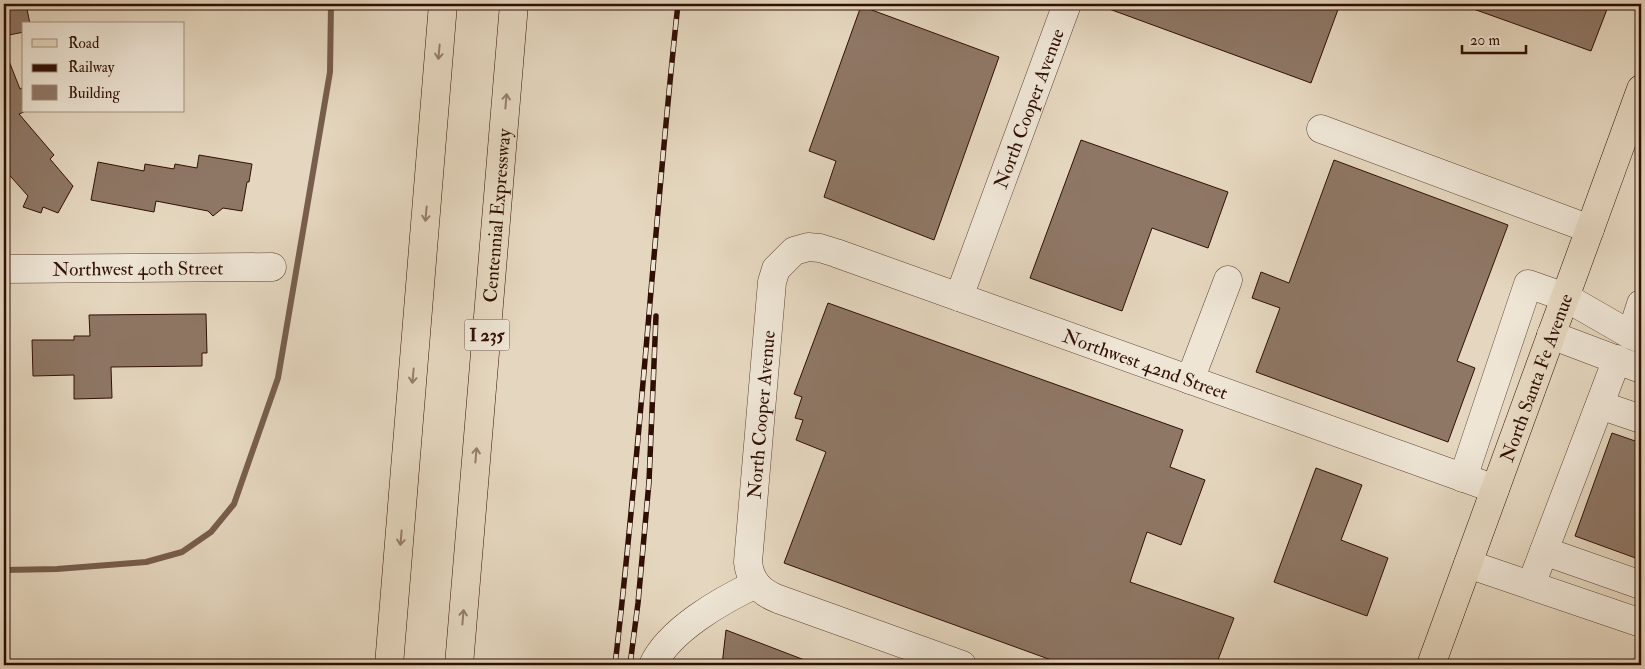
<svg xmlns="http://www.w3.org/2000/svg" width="1645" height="669" font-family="'IM FELL Double Pica',serif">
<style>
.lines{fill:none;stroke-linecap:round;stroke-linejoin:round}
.stream{stroke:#775e4d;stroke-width:6}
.building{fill:#8e7765;stroke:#300f03}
.minor-casing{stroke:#5d4132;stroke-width:29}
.major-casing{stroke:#300f03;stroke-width:29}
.highway-casing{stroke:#300f03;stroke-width:29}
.minor{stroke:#eee5d5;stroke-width:28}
.major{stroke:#e5d7bf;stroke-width:28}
.highway{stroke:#e5d7bf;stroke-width:28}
.rail-casing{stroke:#300f03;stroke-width:5.5}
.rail{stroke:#eee5d5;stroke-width:4;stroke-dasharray:11;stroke-linecap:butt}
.oneway{stroke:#947d6a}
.labels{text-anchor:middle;stroke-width:4.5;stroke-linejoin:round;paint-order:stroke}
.shield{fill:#eee5d5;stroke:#694f42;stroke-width:1}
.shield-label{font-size:18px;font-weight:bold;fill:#300f03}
.street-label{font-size:19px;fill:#300f03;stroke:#eee5d5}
</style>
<rect width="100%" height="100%" fill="#e5d7bf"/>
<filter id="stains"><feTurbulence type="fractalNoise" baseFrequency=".004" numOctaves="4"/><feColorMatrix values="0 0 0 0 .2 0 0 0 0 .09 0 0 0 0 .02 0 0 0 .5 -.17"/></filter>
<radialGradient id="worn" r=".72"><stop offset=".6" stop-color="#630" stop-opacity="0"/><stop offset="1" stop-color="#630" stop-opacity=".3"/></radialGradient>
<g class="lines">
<!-- stream -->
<path class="stream" d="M 4,570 L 57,569 L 146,562 L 182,552 L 211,532 L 234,504 L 278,378 L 330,72 L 331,4"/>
</g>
<!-- building -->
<path class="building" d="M 4,4 L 26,4 L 30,24 L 24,24 L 24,32 L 4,36 Z
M 1101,4 L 1340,4 L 1311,83 L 1101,6 Z
M 1465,4 L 1609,4 L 1591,51 L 1465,6 Z
M 861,6 L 999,57 L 934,240 L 824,197 L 836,161 L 809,151 Z
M 5,51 L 20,89 L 24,87 L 24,112 L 19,114 L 54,155 L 50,159 L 73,186 L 58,213 L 43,207 L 41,213 L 23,207 L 28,196 L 4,169 Z
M 1081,140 L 1228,192 L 1208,248 L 1152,228 L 1122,311 L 1030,278 Z
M 199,155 L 252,164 L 249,182 L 247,182 L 242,211 L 223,208 L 213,216 L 208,211 L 156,201 L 154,212 L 91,200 L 98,162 L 144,171 L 145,164 L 174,169 L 175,164 L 197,168 Z
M 1334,160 L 1508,225 L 1457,361 L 1475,368 L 1448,442 L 1256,372 L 1280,308 L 1252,298 L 1261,272 L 1289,283 Z
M 828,303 L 1183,430 L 1170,467 L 1205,480 L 1181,545 L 1147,532 L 1130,582 L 1234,618 L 1216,665 L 1065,665 L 784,563 L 826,452 L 796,440 L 803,420 L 795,418 L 802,397 L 794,394 Z
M 206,314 L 207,353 L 202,353 L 202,366 L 111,367 L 112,398 L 74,399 L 74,375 L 33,376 L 32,340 L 74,340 L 74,336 L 90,336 L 89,315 Z
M 1612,433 L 1641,443 L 1641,560 L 1575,536 Z
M 1316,468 L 1362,485 L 1341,540 L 1388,558 L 1367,616 L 1274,582 Z
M 726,630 L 815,664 L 815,665 L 722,665 Z"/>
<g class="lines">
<!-- minor casing -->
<g class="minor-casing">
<g id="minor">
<path d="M 1321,129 L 1590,229"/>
<path id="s1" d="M 4,269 L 272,267"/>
<path id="s2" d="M 959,297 L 1067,4"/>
<path d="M 1551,335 L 1641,369"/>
<path d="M 1631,335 L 1641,304"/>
<path d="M 1190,380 L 1228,280"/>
<path d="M 1600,405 L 1641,419"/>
<path d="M 1463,478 L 1528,284 L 1565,297 L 1631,335 L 1641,339"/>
<path d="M 1544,551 L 1641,585"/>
<path d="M 1468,564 L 1641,623"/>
<path d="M 1531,585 L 1617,359"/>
<path d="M 653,665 C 669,630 722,600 756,584"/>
<path id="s3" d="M 962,665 L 778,599 C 760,592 750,581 748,562 L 772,282 L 776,269 L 794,251 L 808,247 L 820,248 L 836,253 L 1495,489"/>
</g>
</g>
<!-- major casing -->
<g class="major-casing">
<g id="major">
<path id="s4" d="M 1431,665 L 1641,89"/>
</g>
</g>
<!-- highway casing -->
<g class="highway-casing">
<g id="highway">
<path d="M 389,665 L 443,4"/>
<path id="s5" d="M 459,665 L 514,4"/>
</g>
</g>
<!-- minor -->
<use href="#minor" class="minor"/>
<!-- major -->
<use href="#major" class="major"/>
<!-- highway -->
<use href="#highway" class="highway"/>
<!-- rail casing -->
<g class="rail-casing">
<path id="rail" d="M 615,665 C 641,445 654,224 678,4
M 630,665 L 638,603 L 649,482 L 656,316"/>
</g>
<!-- rail -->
<use href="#rail" class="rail"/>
</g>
<!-- one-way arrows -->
<defs><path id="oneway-shaft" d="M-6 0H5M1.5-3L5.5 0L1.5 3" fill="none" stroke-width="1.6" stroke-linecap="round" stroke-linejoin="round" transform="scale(1.25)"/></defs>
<g class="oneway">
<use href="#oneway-shaft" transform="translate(439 52) rotate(95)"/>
<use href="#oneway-shaft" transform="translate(506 101) rotate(-85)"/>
<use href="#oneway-shaft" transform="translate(426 214) rotate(95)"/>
<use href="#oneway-shaft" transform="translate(413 376) rotate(95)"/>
<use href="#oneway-shaft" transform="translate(476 455) rotate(-85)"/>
<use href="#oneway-shaft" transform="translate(401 538) rotate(95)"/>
<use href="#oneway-shaft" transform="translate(463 617) rotate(-85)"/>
</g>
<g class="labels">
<!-- shield labels -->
<rect class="shield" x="464.5" y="319.5" width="45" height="31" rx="4"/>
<g class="shield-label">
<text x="487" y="341">I 235</text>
</g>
<!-- street labels -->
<g class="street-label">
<text dy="7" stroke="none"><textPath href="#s2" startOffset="201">North Cooper Avenue</textPath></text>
<text dy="7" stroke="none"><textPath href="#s5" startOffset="451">Centennial Expressway</textPath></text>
<text dy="7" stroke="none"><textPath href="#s1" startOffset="134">Northwest 40th Street</textPath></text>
<text dy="7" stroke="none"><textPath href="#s3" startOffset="938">Northwest 42nd Street</textPath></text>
<text dy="7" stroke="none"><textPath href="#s4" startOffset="306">North Santa Fe Avenue</textPath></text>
<text dy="7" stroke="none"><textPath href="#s3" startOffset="394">North Cooper Avenue</textPath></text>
</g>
</g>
<!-- margin -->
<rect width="1645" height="669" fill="none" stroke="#e5d7bf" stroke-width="20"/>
<rect x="5" y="5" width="1635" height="659" fill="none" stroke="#300f03" stroke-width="2.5"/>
<rect x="10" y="10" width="1625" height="649" fill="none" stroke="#300f03"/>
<!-- legend -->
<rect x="22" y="22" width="162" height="90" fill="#eee5d5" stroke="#a28f81"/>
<rect x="32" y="39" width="25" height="8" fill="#e5d7bf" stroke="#a28f81"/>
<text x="68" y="48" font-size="15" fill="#300f03">Road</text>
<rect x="32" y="64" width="25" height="8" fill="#300f03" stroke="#a28f81"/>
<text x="68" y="72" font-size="15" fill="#300f03">Railway</text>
<rect x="32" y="85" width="25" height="15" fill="#8e7765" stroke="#a28f81"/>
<text x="68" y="98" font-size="15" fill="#300f03">Building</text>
<!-- scale -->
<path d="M1462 45v8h64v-8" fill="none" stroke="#300f03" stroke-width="2.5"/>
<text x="1470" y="45" font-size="15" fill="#300f03" stroke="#eee5d5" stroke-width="4" paint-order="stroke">20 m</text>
<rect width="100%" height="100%" filter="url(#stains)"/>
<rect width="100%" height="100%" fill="url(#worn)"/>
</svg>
